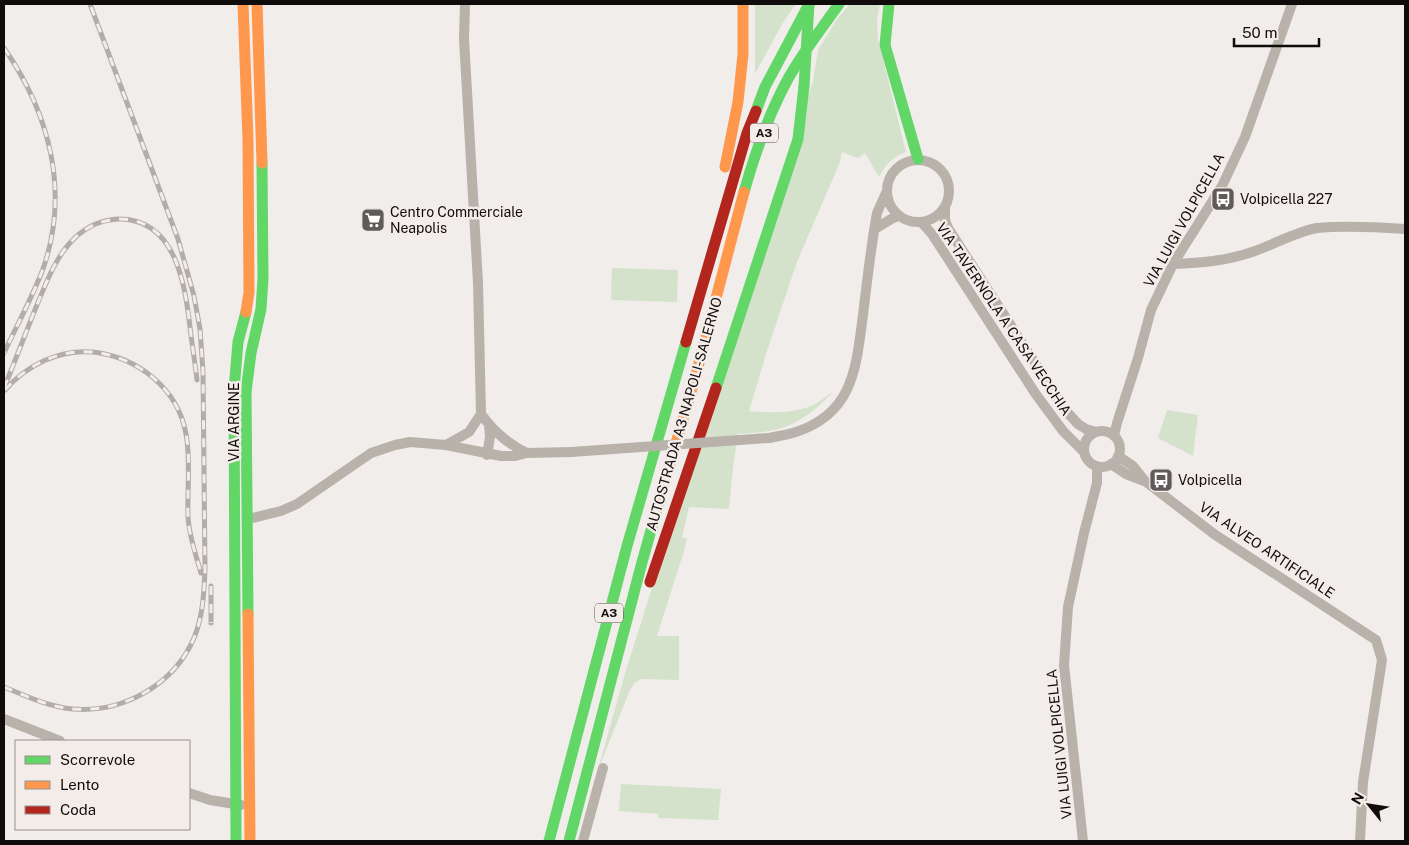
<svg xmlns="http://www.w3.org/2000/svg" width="1409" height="845" font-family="'Public Sans',sans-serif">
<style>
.green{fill:#d5e2cb}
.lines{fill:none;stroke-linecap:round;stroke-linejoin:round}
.street{stroke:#b9b2aa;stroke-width:10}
.fast{stroke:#63d668;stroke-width:11}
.slow{stroke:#ff974d;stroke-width:11}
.jam{stroke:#b3261e;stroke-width:11}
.rail-casing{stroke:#b2ada8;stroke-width:5}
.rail{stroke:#f3ece8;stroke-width:3;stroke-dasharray:9;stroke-linecap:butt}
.street-bridge{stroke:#b9b2aa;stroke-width:10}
.fast-bridge{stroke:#63d668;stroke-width:11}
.labels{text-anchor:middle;stroke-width:5;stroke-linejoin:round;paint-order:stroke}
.shield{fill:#f3ece8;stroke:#534f4d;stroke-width:1}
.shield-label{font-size:12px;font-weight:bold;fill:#0f0c0b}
.poi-label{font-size:14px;fill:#0f0c0b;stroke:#f3ece8;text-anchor:start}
.street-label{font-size:14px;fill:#0f0c0b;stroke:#f3ece8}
</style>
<rect width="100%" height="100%" fill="#f0edeb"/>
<!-- green -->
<path class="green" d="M 755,4 L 796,4 L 782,24 L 755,74 Z
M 850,4 L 880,4 L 877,19 L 878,39 L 906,152 C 892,157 886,164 879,177 L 865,153 L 858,158 L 842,152 L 840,162 L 797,262 L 767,351 L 749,411 C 769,413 794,414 813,405 C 820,402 826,396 833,392 C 801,425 784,432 738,434 L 733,468 L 729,509 L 689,507 L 682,537 L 687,539 L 684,551 L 657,636 L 679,636 L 679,680 L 641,679 L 634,683 L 629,692 L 597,773 L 626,670 L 813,81 L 818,50 L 837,19 Z
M 612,268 L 678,270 L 677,302 L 611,300 Z
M 1167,410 L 1198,415 L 1193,456 L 1158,438 Z
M 621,784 L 721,789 L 718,820 L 658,818 L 658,814 L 619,811 Z"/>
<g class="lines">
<!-- street -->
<path class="street" d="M 465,4 L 464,39 L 478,283 L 481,414 C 493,431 508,444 527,453
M887 191a31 31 0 1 1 62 0a31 31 0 1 1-62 0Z
M 945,206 L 945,220 L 948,228 L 1066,411 L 1078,424 L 1086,429 L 1096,432
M 922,223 L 932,234 L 1035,393 L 1063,431 L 1084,452
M 874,229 C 883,225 889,219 898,216
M 1173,264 C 1200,263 1226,261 1252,252 C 1273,245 1295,232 1317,228 C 1346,225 1377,227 1405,229
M1084 449a18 18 0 1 1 36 0a18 18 0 1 1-36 0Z
M 1114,436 L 1117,423 L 1138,358 L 1151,310 L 1173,264 L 1222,186 L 1245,137 L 1292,4
M 769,438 C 778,436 787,435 796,432 C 854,413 856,367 863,315 C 867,281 871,246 877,213 L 886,193
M 446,445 L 469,432 L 481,414
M 487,455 L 490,437 L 489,425
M 1118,456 L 1133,466 L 1145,481 L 1214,534 L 1376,640 L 1382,660 L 1363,782 L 1360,841
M 1111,464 L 1126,474 L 1144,481
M 248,519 L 281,511 L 297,504 L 371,453 L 395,445 L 410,442 L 446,445 L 501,456 L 515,456 L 527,453 L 571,452
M 4,719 L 60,741
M 189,793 L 210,800 L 241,805
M 583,841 L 603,768
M 1083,841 L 1064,665 L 1068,607 L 1084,533 L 1097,483 L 1097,466"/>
<!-- fast -->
<path class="fast" d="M 889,4 L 885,45 L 918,159
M 756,111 L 765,87 L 809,4
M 744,192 C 755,153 769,113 789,77 C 803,52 822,28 839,4
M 716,388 L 798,139 L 804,86
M 248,614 L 246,392 L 251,353 L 261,309 L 263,279 L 262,163
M 236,841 L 234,390 L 238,342 L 246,312
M 549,841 L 627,546 L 686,342
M 569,841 L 641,566 L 660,498"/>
<!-- slow -->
<path class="slow" d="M 243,4 L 248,140 L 249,292 L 246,312
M 257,4 L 262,163
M 725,167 L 738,102 L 743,54 L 743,4
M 660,498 L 695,378 L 744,192
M 248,614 L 250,841"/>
<!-- jam -->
<path class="jam" d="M 686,342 L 747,133 L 756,111
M 650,582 L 716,388"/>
<!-- rail casing -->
<g class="rail-casing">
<path id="rail" d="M 4,48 C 50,114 70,192 43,269 C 32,298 17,325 4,353
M 4,388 C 16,359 27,329 39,300 C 47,281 55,260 69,244 C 82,229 99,220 118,219 C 176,218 185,285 190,327 C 192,345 195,362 197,380
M 5,390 C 27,365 59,349 93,352 C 137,357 178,388 186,434 C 191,461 187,489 188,517 C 189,536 196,555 201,573
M 211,586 L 211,623
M 4,687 C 26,696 49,707 73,709 C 123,713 174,685 194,638 C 203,616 204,593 205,570 L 203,372 L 200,329 L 194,296 L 178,239 L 90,4"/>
</g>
<!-- rail -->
<use href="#rail" class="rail"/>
<!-- street-bridge -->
<path class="street-bridge" d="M 571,452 L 769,438"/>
<!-- fast-bridge -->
<path class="fast-bridge" d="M 804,86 L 809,4"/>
</g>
<!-- icons -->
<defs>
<g id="bus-square" transform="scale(1.25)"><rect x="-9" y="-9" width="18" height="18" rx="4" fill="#5e5b59" stroke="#f3ece8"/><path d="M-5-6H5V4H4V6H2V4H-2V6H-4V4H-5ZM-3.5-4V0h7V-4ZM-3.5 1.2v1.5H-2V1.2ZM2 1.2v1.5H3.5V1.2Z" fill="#fff"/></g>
<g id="supermarket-square" transform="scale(1.25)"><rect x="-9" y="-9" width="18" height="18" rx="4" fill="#5e5b59" stroke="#f3ece8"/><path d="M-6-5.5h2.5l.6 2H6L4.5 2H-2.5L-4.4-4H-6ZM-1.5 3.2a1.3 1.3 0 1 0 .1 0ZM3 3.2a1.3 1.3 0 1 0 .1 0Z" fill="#fff"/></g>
</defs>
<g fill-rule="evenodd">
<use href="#bus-square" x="1223" y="199"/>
<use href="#supermarket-square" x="373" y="220"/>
<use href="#bus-square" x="1161" y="480"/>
</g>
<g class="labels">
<!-- shield labels -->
<g class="shield">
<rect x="750" y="123.5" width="28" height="19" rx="4"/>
<rect x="595" y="603.5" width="28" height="19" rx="4"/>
</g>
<g class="shield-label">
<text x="764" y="137">A3</text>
<text x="609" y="617">A3</text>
</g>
<!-- poi labels -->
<g class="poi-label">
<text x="1240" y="204">Volpicella 227</text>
<text x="390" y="217">Centro Commerciale<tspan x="390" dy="16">Neapolis</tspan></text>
<text x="1178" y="485">Volpicella</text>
</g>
<!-- street labels -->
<g class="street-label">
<text transform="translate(1184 220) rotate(-61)" y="5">VIA LUIGI VOLPICELLA</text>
<text transform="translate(1004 319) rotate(56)" y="5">VIA TAVERNOLA A CASA VECCHIA</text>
<text transform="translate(684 414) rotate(-74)" y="5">AUTOSTRADA A3 NAPOLI-SALERNO</text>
<text transform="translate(234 422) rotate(-90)" y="5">VIA ARGINE</text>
<text transform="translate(1267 550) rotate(34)" y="5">VIA ALVEO ARTIFICIALE</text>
<text transform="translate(1059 744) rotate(-96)" y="5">VIA LUIGI VOLPICELLA</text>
</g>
</g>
<!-- border -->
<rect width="1409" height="845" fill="none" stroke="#0f0c0b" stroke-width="10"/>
<!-- legend -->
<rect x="15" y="740" width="175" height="90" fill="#f3ece8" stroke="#989290"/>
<rect x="25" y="756" width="25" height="8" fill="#63d668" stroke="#989290"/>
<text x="60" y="765" font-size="15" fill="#0f0c0b">Scorrevole</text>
<rect x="25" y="781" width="25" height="8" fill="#ff974d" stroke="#989290"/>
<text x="60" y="790" font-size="15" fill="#0f0c0b">Lento</text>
<rect x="25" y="806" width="25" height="8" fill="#b3261e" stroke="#989290"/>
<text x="60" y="815" font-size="15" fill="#0f0c0b">Coda</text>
<!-- north arrow -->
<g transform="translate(1369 805) rotate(300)" stroke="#f3ece8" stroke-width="4" paint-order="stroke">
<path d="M0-4L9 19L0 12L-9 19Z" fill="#0f0c0b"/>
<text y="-8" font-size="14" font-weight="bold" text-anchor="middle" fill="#0f0c0b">N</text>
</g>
<!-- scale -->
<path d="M1234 38v8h85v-8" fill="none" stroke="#0f0c0b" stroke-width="2.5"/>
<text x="1242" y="38" font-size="15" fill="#0f0c0b" stroke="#f3ece8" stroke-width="4" paint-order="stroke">50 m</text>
</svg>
